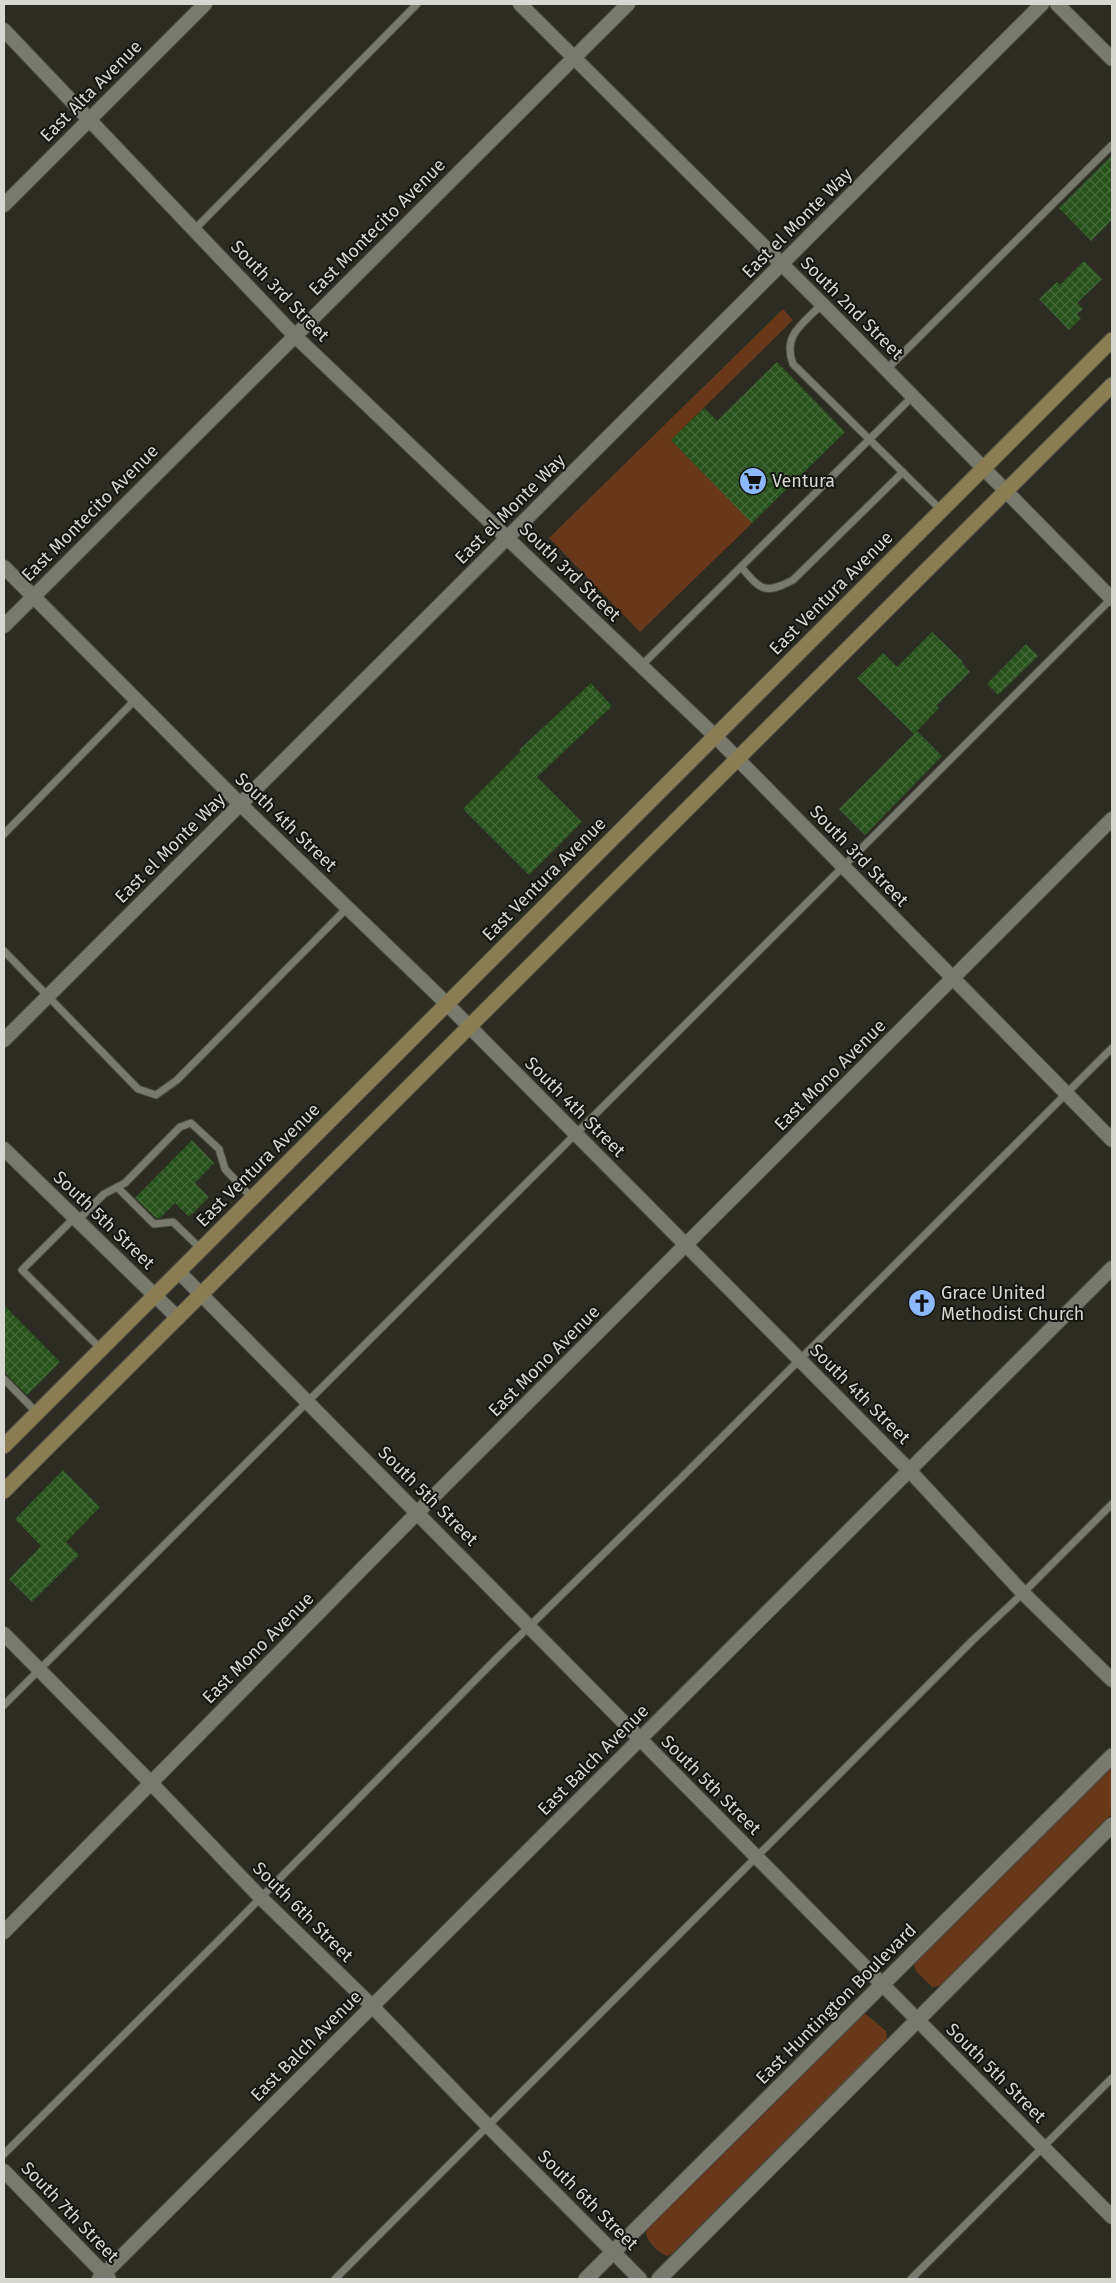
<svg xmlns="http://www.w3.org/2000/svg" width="1116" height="2283" font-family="'Fira Sans',sans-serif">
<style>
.green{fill:#69381a}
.building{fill:url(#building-cross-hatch)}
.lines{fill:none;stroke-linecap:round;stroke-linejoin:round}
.service-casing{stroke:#47473e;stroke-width:9}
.minor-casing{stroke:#47473e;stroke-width:16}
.tertiary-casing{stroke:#47473e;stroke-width:17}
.secondary-casing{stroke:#47473e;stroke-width:17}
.service{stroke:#797a6e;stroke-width:7}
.minor{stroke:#797a6e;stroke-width:14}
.tertiary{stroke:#797a6e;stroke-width:15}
.secondary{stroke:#8a7c53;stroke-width:15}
.labels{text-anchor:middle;stroke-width:4;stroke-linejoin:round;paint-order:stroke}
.street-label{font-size:18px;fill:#d7d8d1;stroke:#141410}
.poi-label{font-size:18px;fill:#d7d8d1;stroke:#141410;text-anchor:start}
</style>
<defs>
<pattern id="building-cross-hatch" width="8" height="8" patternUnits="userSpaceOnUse" patternTransform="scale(1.25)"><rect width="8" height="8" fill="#27521b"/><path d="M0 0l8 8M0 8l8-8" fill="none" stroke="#466a3b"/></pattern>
</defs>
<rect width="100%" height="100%" fill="#2c2c22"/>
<!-- green -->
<path class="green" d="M 783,309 L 793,320 L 671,440 L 752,523 L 640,632 L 549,538 Z
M 1112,1766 L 1112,1814 L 940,1986 L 932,1987 L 916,1971 L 914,1965 L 917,1961 Z
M 866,2014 L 886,2031 L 887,2039 L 672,2254 L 667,2256 C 659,2253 647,2242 646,2233 L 648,2228 L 862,2015 Z"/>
<!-- building -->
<path class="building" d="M 1112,155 L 1112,220 L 1091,241 L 1059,208 Z
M 1084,261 L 1102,279 L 1077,303 L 1083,309 L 1077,314 L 1081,318 L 1069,330 L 1039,299 L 1057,282 L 1060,285 Z
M 777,362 L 845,432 L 752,523 L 671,440 L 704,408 L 717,421 Z
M 932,632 L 963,662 L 962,663 L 970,672 L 936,706 L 939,708 L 914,734 L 857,678 L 883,653 L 897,667 Z
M 1026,644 L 1038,656 L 998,695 L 987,684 Z
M 591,683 L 612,706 L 537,777 L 582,822 L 529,875 L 463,809 L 521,751 L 519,750 Z
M 917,731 L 942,756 L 865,835 L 839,809 Z
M 192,1140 L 214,1163 L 195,1183 L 209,1197 L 189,1217 L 175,1203 L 160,1218 L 156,1218 L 135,1198 Z
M 4,1305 L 60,1362 L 27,1395 L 4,1372 Z
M 63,1470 L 100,1507 L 66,1542 L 79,1555 L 32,1602 L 9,1579 L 41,1546 L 15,1519 Z"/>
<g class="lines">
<!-- service casing -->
<g class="service-casing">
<path id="service" d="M 194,230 L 417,4
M 822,304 C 803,324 782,335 793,364 L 941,510
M 886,370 L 1112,145
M 741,567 C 761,590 764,595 793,580 L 903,472
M 641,666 L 913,396
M 4,834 L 135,700
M 4,951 L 138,1089 L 156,1095 L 177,1080 L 347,908
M 117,1187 L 154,1224 L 173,1222 L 201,1249
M 75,1217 L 22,1270 L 101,1349
M 78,1220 L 104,1194 L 125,1183 L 180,1127 L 191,1123 L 219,1149 L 225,1169 L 252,1198
M 4,1379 L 37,1413
M 4,1705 L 1112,598
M 4,2154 L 221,1938 L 496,1659 L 681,1478 L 1112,1048
M 335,2279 L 973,1640 L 1023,1593 L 1112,1504
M 911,2279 L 1112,2078"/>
</g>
<!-- minor casing -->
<g class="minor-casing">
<path id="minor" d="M 520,4 L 822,304 L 1112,599
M 1057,4 L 1112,59
M 4,30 L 295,336 L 714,735 L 1112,1140
M 4,205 L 205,4
M 4,567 L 240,804 L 446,1003 L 909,1470 L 1023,1593 L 1112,1680
M 4,626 L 628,4
M 4,1040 L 1042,4
M 4,1149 L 178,1318
M 179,1272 L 1112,2217
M 4,1634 L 151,1783 L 261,1898 L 372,2006 L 488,2126 L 640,2279
M 4,1932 L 418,1512 L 1112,819
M 4,2171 L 109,2279
M 99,2279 L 1112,1268"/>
</g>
<!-- tertiary casing -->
<g class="tertiary-casing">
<path id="tertiary" d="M 586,2279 L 1112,1756
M 659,2279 L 1112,1825"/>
</g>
<!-- secondary casing -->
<g class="secondary-casing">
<path id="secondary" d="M 4,1446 L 1112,340
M 4,1491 L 1112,385"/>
</g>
<!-- service -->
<use href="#service" class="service"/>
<!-- minor -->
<use href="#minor" class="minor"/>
<!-- tertiary -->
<use href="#tertiary" class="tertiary"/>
<!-- secondary -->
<use href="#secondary" class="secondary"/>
</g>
<!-- icons -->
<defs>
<g id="supermarket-disc" transform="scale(1.4375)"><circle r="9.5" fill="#8cb9fc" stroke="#141410"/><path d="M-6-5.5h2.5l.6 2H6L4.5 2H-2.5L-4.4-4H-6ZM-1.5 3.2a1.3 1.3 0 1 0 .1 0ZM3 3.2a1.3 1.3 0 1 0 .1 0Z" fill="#111"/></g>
<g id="church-disc" transform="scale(1.4375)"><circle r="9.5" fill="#8cb9fc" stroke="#141410"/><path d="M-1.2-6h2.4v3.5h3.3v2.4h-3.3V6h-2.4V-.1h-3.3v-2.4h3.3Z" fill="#111"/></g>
</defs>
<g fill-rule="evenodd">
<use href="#supermarket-disc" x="753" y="481"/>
<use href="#church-disc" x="922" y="1303"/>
</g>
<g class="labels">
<!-- street labels -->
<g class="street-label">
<text transform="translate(91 91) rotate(-45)" y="6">East Alta Avenue</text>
<text transform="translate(797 223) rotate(-45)" y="6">East el Monte Way</text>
<text transform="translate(377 227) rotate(-45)" y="6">East Montecito Avenue</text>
<text transform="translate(280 291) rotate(46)" y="6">South 3rd Street</text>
<text transform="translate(852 308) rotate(45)" y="6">South 2nd Street</text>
<text transform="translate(510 509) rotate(-45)" y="6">East el Monte Way</text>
<text transform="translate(90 513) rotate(-45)" y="6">East Montecito Avenue</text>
<text transform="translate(570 572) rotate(44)" y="6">South 3rd Street</text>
<text transform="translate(831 593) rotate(-45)" y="6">East Ventura Avenue</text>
<text transform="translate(286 822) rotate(44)" y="6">South 4th Street</text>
<text transform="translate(170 848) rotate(-45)" y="6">East el Monte Way</text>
<text transform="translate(859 856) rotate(46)" y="6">South 3rd Street</text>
<text transform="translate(544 879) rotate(-45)" y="6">East Ventura Avenue</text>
<text transform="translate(830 1075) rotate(-45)" y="6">East Mono Avenue</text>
<text transform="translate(575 1107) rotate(45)" y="6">South 4th Street</text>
<text transform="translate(258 1165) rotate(-45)" y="6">East Ventura Avenue</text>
<text transform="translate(104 1220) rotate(44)" y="6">South 5th Street</text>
<text transform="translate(544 1361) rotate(-45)" y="6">East Mono Avenue</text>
<text transform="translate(860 1394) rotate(45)" y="6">South 4th Street</text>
<text transform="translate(428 1496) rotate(45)" y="6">South 5th Street</text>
<text transform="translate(258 1648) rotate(-45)" y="6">East Mono Avenue</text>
<text transform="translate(593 1760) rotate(-45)" y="6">East Balch Avenue</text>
<text transform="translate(711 1785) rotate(45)" y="6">South 5th Street</text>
<text transform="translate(303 1912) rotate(45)" y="6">South 6th Street</text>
<text transform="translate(836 2004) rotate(-45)" y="6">East Huntington Boulevard</text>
<text transform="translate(306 2046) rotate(-45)" y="6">East Balch Avenue</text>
<text transform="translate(996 2073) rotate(45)" y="6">South 5th Street</text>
<text transform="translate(588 2200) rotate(45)" y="6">South 6th Street</text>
<text transform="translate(70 2212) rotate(46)" y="6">South 7th Street</text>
</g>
<!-- poi labels -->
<g class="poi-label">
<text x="772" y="487">Ventura</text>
<text x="941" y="1299">Grace United<tspan x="941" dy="21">Methodist Church</tspan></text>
</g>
</g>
<!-- border -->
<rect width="1116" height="2283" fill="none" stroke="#d7d8d1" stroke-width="10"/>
</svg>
